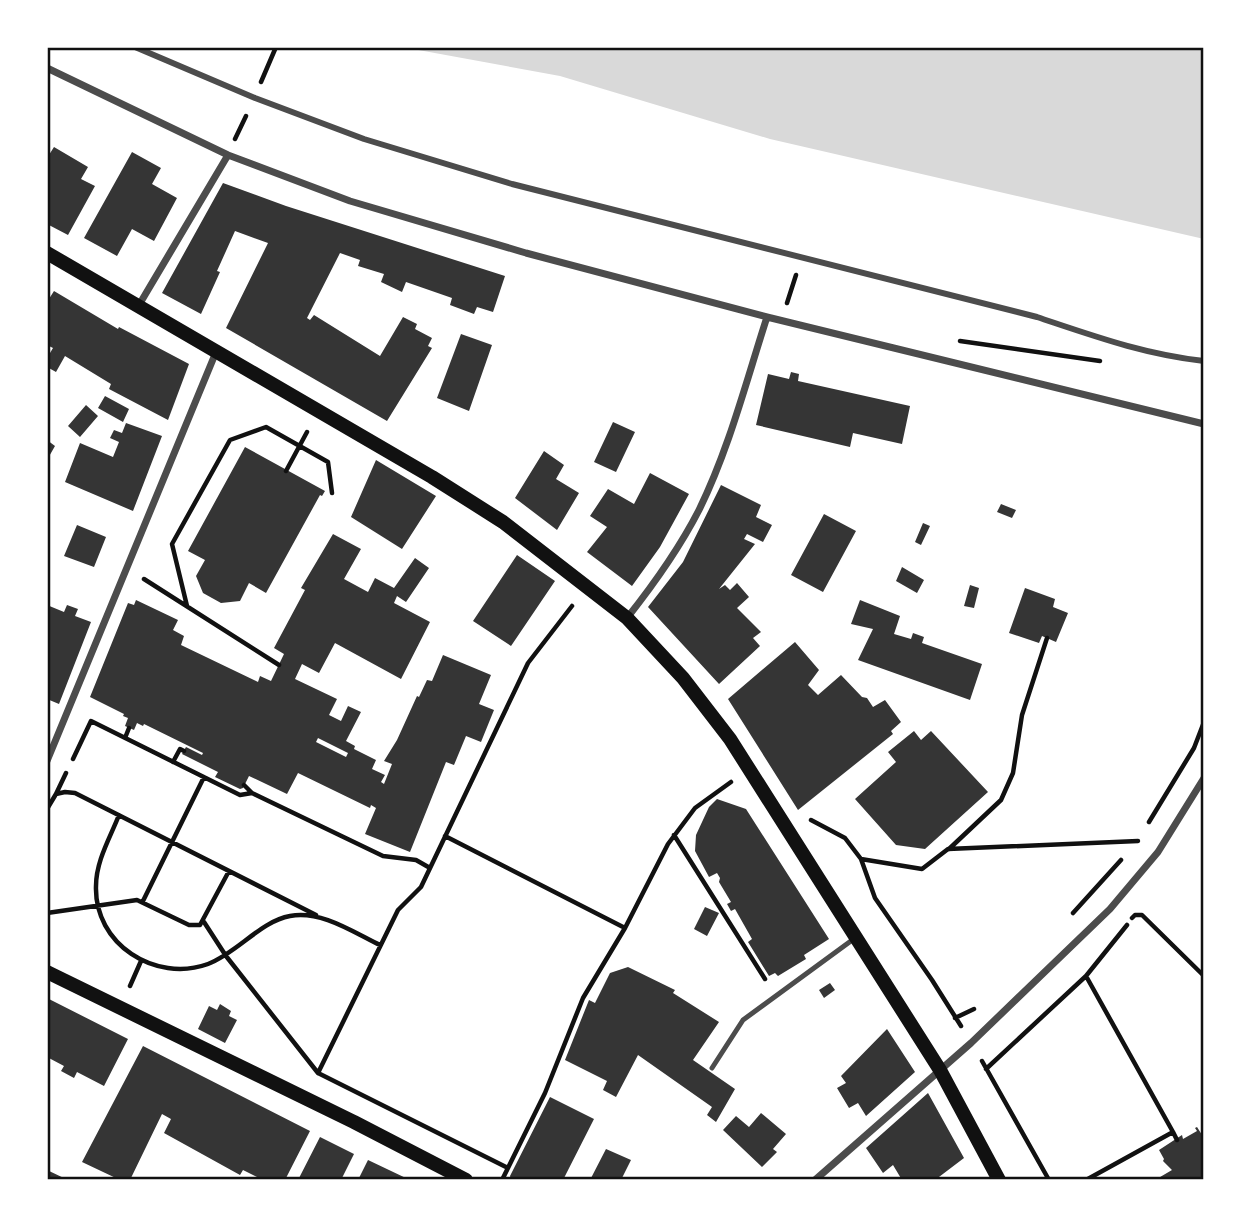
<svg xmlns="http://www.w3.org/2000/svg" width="1251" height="1227" font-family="Overpass,sans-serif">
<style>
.water{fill:#d9d9d9}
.building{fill:#353535;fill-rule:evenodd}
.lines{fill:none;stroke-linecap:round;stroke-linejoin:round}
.path{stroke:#111;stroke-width:4.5}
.service{stroke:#4c4c4c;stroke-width:5}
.pedestrian{stroke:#4c4c4c;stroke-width:6}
.minor{stroke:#4c4c4c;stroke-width:7}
.secondary{stroke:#111;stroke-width:14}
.neatline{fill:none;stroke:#111;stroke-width:2.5}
</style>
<rect width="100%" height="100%" fill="#fff"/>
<!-- water -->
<path class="water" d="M 402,47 L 1204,47 L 1204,239 L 770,139 L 560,76 Z"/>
<!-- building -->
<path class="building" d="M 54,147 L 88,167 L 81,179 L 95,186 L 68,235 L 47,224 L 47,158 Z
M 132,152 L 161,168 L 152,184 L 177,198 L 154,241 L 132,229 L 117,256 L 84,238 Z
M 223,183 L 286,206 L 505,276 L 493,312 L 477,307 L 474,314 L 450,305 L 452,298 L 406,282 L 402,292 L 381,282 L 384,274 L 358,266 L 360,260 L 340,253 L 307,318 L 310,320 L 314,315 L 380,356 L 403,317 L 417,324 L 415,329 L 432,338 L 428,346 L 432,348 L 387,421 L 226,328 L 268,243 L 235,231 L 217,271 L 220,272 L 201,314 L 162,293 Z
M 54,291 L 118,329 L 119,327 L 189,364 L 168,420 L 109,389 L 111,384 L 65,356 L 56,372 L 47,367 L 47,358 L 53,348 L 47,345 L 47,302 Z
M 461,334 L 492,345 L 469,411 L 437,398 Z
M 791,372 L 799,374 L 798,381 L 910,406 L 902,444 L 853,433 L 850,447 L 756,425 L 768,374 L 789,379 Z
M 105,396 L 129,409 L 123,422 L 98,408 Z
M 86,405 L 98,416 L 80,437 L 68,426 Z
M 613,422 L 635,432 L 616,472 L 594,462 Z
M 126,423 L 162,436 L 133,511 L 65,482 L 80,443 L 113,457 L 119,442 L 110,438 L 114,430 L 122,433 Z
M 47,440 L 55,446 L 47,460 Z
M 245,447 L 325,491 L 322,496 L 320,495 L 266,593 L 249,583 L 240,601 L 221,603 L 203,593 L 196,576 L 205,560 L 188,551 Z
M 544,451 L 564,465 L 556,479 L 579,493 L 557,530 L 515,498 Z
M 376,460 L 436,496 L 402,549 L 351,517 Z
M 650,473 L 689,494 L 660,547 L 632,586 L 587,552 L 607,527 L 590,516 L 608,489 L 634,504 Z
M 721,485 L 761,505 L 756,517 L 772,525 L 763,542 L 747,534 L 744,539 L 755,544 L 719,589 L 725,585 L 730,590 L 737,583 L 749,597 L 737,608 L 761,632 L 753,638 L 760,646 L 719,684 L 648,607 L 683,562 Z
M 1001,504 L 1016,510 L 1012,518 L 997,512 Z
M 824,514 L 856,531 L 823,592 L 791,575 Z
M 923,523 L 930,526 L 921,545 L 915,542 Z
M 77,525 L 106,537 L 94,567 L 64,556 Z
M 333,534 L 361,549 L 344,579 L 368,592 L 375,578 L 394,588 L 415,558 L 429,568 L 406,602 L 397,596 L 394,603 L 430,622 L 401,679 L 335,643 L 319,673 L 302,664 L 295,679 L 337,699 L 329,715 L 341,721 L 348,706 L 361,712 L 346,741 L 355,746 L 354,749 L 376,760 L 372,769 L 385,775 L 381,782 L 384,784 L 392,764 L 384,761 L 397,740 L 417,696 L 419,697 L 427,680 L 432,681 L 443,655 L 491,675 L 479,704 L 494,710 L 481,742 L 466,736 L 454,765 L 446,762 L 410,852 L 365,834 L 376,808 L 371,805 L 370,808 L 298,773 L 287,794 L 249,776 L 243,788 L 240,789 L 215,777 L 218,772 L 182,754 L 186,747 L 202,755 L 203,753 L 144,724 L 143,726 L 137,723 L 134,730 L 125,726 L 128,718 L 123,716 L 124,714 L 90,697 L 128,603 L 134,605 L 136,600 L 178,620 L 173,630 L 184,636 L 181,645 L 258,682 L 260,676 L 271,681 L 284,654 L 274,648 L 305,590 L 301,588 ZM 318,738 L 348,753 L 346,757 L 316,742 Z
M 517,555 L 555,581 L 511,646 L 473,621 Z
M 902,567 L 924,580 L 917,593 L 896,581 Z
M 970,585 L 979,588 L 974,608 L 964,606 Z
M 1025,588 L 1055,599 L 1053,607 L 1068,613 L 1056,642 L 1042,636 L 1039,643 L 1009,633 Z
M 860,600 L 900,616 L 894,634 L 911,639 L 913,633 L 924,637 L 922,643 L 982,664 L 970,700 L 858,660 L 873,629 L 851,624 Z
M 47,605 L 64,612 L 67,605 L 78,609 L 75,616 L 91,622 L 59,704 L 47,699 Z
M 795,642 L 819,670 L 808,685 L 818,695 L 841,675 L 862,697 L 867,698 L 873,707 L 885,700 L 901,722 L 891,731 L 893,734 L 798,810 L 728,699 Z
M 914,731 L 921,740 L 931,731 L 988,792 L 925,849 L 896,845 L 855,799 L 896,762 L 888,752 Z
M 717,799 L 746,809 L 829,939 L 804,955 L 806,959 L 778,976 L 775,973 L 769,976 L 748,942 L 752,939 L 735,909 L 731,911 L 727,904 L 731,902 L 719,882 L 720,878 L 717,873 L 709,877 L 695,851 L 696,835 L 709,807 Z
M 705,907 L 719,913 L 707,936 L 694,929 Z
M 628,967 L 675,990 L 673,993 L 719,1022 L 693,1060 L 735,1089 L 716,1122 L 707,1115 L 712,1107 L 638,1055 L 616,1097 L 603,1090 L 607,1081 L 565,1060 L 589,1000 L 595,1003 L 610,973 Z
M 830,983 L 835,990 L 824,998 L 819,990 Z
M 47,998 L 128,1039 L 104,1086 L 77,1072 L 74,1078 L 61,1071 L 64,1066 L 47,1057 Z
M 220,1004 L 231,1011 L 229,1016 L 237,1020 L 225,1043 L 198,1029 L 209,1006 L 217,1010 Z
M 887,1029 L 915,1072 L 866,1116 L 858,1103 L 849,1108 L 837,1088 L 846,1083 L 841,1076 Z
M 143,1046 L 310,1131 L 285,1180 L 263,1180 L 243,1170 L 240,1175 L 164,1133 L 171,1119 L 162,1114 L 130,1180 L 120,1180 L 82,1162 Z
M 928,1093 L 964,1158 L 935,1180 L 902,1180 L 893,1165 L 883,1173 L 866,1148 Z
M 550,1097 L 594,1119 L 563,1180 L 511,1180 L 510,1176 Z
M 761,1113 L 786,1134 L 773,1149 L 777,1152 L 762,1167 L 723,1130 L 736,1116 L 749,1127 Z
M 1197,1127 L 1204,1138 L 1204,1180 L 1155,1180 L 1172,1170 L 1163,1161 L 1164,1159 L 1159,1150 L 1182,1135 L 1183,1139 L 1197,1131 L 1195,1128 Z
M 320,1137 L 354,1154 L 341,1180 L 298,1180 Z
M 606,1149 L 631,1160 L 621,1180 L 590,1180 Z
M 368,1160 L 410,1180 L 358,1180 Z
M 47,1170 L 68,1180 L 47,1180 Z"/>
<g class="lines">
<!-- path -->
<path class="path" d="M 261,82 L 276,47
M 235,139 L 246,116
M 787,303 L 796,275
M 960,341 L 1100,361
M 286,471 L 307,432
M 144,579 L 279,665
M 187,606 L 172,544 L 230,440 L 266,427 L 328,462 L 332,493
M 125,738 L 129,728
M 73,759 L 91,721 L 240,795 L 252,793 L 383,856 L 416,860 L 430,868
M 173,762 L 180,749 L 184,751
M 244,785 L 252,793
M 56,794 L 66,773
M 47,809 L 56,794 L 65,792 L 75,793 L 316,915
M 119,815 C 110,838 96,861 96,886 C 94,944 155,983 208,964 C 237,953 261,921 290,916 C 321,910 353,932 380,945
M 811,820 L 845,838 L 861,859 L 875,898 L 932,980 L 961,1026
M 1149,822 L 1194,748 L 1204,722
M 674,835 L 765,979
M 445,836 L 625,928
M 949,849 L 1001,800 L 1013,773 L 1022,715 L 1047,638
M 861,859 L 922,869 L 948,849 L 1138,841
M 143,901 L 204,777
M 47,913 L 137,900 L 189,925 L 200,925 L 229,871
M 1073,913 L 1121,860
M 1132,918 L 1135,915 L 1142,915 L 1204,976
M 204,922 L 226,956 L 318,1073 L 398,910 L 421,887 L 528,663 L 572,606
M 1086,976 L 1173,1132
M 130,986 L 141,961
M 955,1018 L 974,1009
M 982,1061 L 1049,1180
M 986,1069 L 1086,976 L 1127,925
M 318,1073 L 508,1168
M 502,1180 L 545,1093 L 583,998 L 625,928 L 668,844 L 695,808 L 731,782
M 1086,1180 L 1173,1132 L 1177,1140"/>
<!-- service -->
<path class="service" d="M 712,1068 L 743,1020 L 855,938"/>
<!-- pedestrian -->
<path class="pedestrian" d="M 135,47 L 255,98 L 364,139 L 512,184 L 1037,317 C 1094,336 1143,354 1204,361"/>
<!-- minor -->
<path class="minor" d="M 47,68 L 228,155 L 350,201 L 526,253 L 767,317 L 1204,424
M 139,305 L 228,155
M 627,618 C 654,584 679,549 699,510 C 729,449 746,382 767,317
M 47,761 L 216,352
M 815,1180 L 971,1043 L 1110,909 L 1158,852 L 1204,778"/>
<!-- secondary -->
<path class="secondary" d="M 47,253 L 432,477 L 503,522 L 627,618 L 683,678 L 730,739 L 940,1070 L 999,1180
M 47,972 L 354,1122 L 466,1180"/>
</g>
<!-- border -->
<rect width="1251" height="1227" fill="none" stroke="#ffffff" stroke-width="98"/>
<rect x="49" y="49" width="1153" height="1129" class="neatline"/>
</svg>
